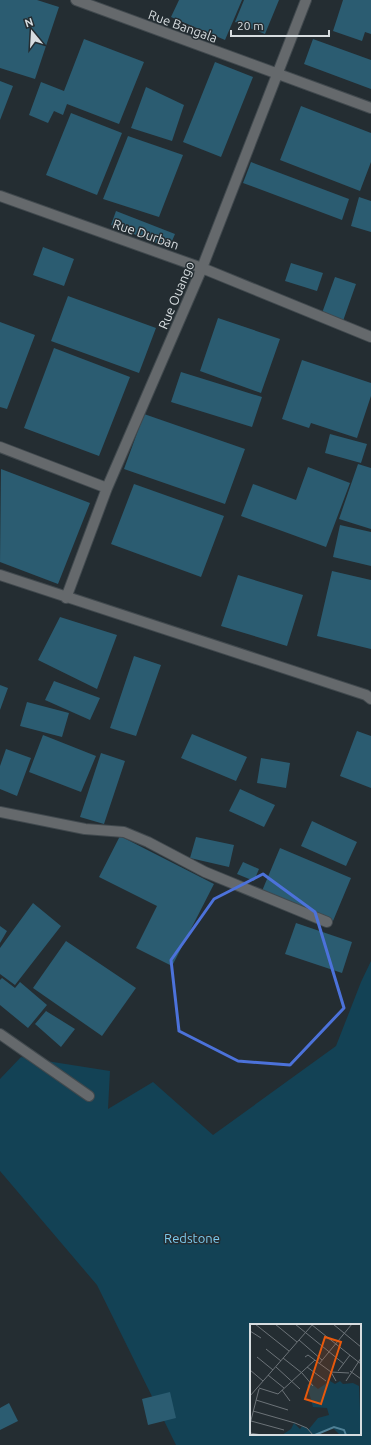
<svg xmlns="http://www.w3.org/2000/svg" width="371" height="1445" font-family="Ubuntu,sans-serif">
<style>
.green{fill:#134255;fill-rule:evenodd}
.building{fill:#2b5c71}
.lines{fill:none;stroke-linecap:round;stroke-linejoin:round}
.minor-casing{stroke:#41494e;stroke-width:12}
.minor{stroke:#65696c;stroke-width:10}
.marked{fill:none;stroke:#4c72da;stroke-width:3;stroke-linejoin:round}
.labels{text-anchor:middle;stroke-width:3;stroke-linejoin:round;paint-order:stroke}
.street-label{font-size:13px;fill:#d7dde0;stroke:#242d32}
.park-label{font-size:13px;fill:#7ccbef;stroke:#242d32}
.inset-river{fill:none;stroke:#4f8096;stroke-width:2}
.inset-road{fill:none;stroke:#6c7378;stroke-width:1}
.view{fill:#e8590c;fill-opacity:0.15;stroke:#e8590c;stroke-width:2}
.inset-edge{fill:none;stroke:#d7dde0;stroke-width:2}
</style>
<rect width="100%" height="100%" fill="#242d32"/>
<!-- green -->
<path class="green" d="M 371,961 L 371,1445 L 176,1445 L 97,1285 L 0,1171 L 0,1079 L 21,1057 L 110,1071 L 108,1109 L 153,1082 L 213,1135 L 336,1046 L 361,982 ZM 251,1325 L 360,1325 L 360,1434 L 251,1434 Z"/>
<!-- building -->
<path class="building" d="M 0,0 L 37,0 L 59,7 L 35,79 L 0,68 Z
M 179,0 L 242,0 L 225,40 L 171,17 Z
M 244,0 L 279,0 L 265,34 L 235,22 Z
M 343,0 L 371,0 L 371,34 L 365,32 L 362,41 L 333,31 Z
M 84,39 L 144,62 L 119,124 L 67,104 L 63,115 L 54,111 L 48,123 L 29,115 L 41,82 L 64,91 Z
M 313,39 L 371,60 L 371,89 L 304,64 Z
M 215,62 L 253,77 L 221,157 L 183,142 Z
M 0,81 L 13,86 L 0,120 Z
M 146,87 L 184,105 L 172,141 L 131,128 Z
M 301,106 L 371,133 L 371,162 L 360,191 L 280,160 Z
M 71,113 L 122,133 L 97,195 L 46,175 Z
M 128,136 L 183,155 L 159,217 L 103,199 Z
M 251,162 L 349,199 L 342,220 L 243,183 Z
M 359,197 L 371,201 L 371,232 L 351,226 Z
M 116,211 L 175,234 L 169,248 L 111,225 Z
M 43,247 L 74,259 L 64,286 L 33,275 Z
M 291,263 L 323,273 L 317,291 L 285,281 Z
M 335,277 L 356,284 L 343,321 L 322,313 Z
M 68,296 L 156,328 L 139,373 L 51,341 Z
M 218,318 L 280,339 L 261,393 L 200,371 Z
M 0,322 L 35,335 L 7,409 L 0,407 Z
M 54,348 L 130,377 L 99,456 L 24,428 Z
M 302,360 L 371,383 L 371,396 L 357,438 L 311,423 L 309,428 L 282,419 Z
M 181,372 L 262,397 L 252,427 L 171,402 Z
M 144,414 L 245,449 L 225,504 L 124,469 Z
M 330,434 L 367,444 L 361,463 L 325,453 Z
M 358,464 L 371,468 L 371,529 L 339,519 Z
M 308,467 L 350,483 L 326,547 L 241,516 L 253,484 L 296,500 Z
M 1,469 L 90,503 L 58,584 L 0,562 Z
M 134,484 L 224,516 L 201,577 L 111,544 Z
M 340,525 L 371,532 L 371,566 L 333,557 Z
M 332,571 L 371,580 L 371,649 L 317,636 Z
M 238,575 L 303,595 L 287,646 L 221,626 Z
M 60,617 L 117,635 L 97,689 L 38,660 Z
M 134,656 L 161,665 L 136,736 L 110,728 Z
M 54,681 L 100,698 L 90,720 L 45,700 Z
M 0,685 L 8,688 L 0,710 Z
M 27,702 L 69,713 L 62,737 L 20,726 Z
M 357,731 L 371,736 L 371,788 L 340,776 Z
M 192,734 L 247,757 L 236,781 L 181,758 Z
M 43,735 L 96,756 L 81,792 L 29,772 Z
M 6,749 L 31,758 L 17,796 L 0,789 L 0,766 Z
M 101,753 L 125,761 L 104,824 L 80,817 Z
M 261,758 L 290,763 L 286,788 L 257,783 Z
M 240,789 L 275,805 L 264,827 L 229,811 Z
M 312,821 L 357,842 L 346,866 L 301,846 Z
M 120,836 L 214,884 L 172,966 L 136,948 L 157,906 L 99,877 Z
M 196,837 L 234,845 L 229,867 L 190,858 Z
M 280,848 L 351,878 L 333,921 L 262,891 Z
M 243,862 L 259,869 L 254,881 L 237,874 Z
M 33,903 L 61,926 L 15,985 L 0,974 L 0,948 Z
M 296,923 L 352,942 L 342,973 L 285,954 Z
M 0,926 L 7,931 L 0,943 Z
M 66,941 L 136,988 L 102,1036 L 33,988 Z
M 2,978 L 15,988 L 20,982 L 47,1005 L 28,1028 L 0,1005 L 0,980 Z
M 46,1011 L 75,1029 L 61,1047 L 35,1024 Z
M 170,1392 L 176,1418 L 148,1425 L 142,1399 Z
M 9,1403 L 18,1421 L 0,1430 L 0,1408 Z"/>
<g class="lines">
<!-- minor casing -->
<g class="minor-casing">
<path id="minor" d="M 76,0 L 371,108
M 0,196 L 202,268 L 371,337
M 0,447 L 107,488
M 0,575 L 366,695 L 371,699
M 66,598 L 107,488 L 202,268 L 306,0
M 0,812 L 85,829 L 124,832 L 148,842 L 205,872 L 327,922
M 0,1034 L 89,1096"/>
</g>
<!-- minor -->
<use href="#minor" class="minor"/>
</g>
<!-- marked area -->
<path class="marked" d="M 263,874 L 315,912 L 344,1008 L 290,1065 L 238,1061 L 179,1031 L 171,960 L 214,899 Z"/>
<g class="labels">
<!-- street labels -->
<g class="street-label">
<text transform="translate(183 26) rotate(20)" y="5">Rue Bangala</text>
<text transform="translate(146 234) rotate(19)" y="5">Rue Durban</text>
<text transform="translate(176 295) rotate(-67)" y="5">Rue Ouango</text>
</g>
<!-- park labels -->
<g class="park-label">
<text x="192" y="1243">Redstone</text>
</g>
</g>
<!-- overview -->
<g transform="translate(250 1324)">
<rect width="111" height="111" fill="#242d32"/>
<path d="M 80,57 L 85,60 L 90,57 L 93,60 L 103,59 L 109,62 L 111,111 L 90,111 L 83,104 L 66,111 L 32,111 L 41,105 L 44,99 L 50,105 L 52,102 L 59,105 L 68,94 L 79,91 L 77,84 L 63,83 L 57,61 L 61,59 L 68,65 Z" fill="#134255"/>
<path class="inset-river" d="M 65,111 L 84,103 L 94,106 L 96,111"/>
<path class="inset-road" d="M 5,0 L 39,27M 25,0 L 47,18M 45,0 L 94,40M 83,0 L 111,23M 62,1 L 111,40M 0,7 L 11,14M 49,16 L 72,36M 16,25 L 31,37M 7,33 L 23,46M 55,33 L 58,31 L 81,48 L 86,57M 33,34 L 52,49M 69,40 L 102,0M 26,43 L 50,65M 57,43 L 76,57M 0,46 L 13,57M 88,47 L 100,31M 100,47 L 111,55M 81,48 L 99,49M 52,49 L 63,62M 18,51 L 34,64M 96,57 L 111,34M 9,64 L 28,70 L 65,36M 32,66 L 40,77M 0,72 L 63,0M 6,76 L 38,86M 3,87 L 45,99 L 57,104 L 63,111M 1,97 L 34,106M 0,100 L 9,65M 0,109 L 12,111"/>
<path class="view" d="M 75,13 L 91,18 L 71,80 L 55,75 Z"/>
<rect width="111" height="111" class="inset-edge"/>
</g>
<!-- north arrow -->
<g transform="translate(32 32) rotate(342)" stroke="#242d32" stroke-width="3" paint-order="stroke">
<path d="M0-3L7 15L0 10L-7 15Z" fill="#d7dde0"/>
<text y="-6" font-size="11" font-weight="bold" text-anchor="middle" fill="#d7dde0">N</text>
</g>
<!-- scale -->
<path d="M231 30v6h98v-6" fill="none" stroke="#d7dde0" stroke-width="2"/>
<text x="237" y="30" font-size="12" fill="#d7dde0" stroke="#242d32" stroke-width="3" paint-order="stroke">20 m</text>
</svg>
